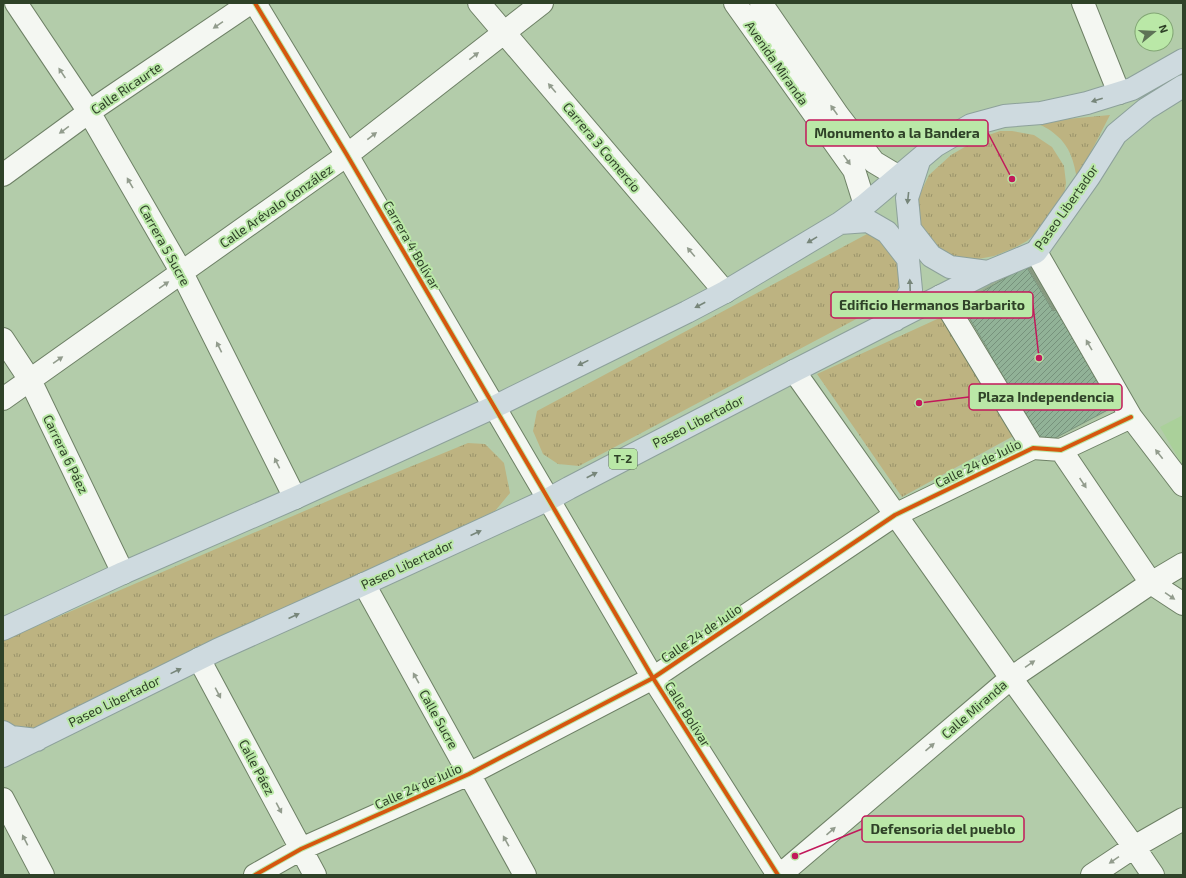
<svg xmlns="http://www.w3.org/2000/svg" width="1186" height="878" font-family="'Exo 2',sans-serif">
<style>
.built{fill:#aad09a}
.grass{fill:url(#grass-tufts)}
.building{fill:url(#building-hatch);stroke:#78927b;filter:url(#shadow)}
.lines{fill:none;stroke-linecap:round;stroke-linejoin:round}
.street-casing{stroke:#6e8166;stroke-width:24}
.secondary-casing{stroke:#6e8166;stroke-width:24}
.highway-casing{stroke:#8da19b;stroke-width:24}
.street{stroke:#f4f7f2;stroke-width:22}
.secondary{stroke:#f4f7f2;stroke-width:22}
.highway{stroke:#cedadf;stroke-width:22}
.cycleway-casing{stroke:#bae8a7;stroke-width:6}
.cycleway{stroke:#d6570f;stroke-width:4}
.oneway{fill:#929c8d}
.oneway2{fill:#77867a}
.labels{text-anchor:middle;stroke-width:4;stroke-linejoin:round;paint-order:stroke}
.shield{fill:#bae8a7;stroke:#59744e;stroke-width:1}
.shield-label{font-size:12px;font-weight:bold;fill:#2f4228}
.street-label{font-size:13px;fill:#2f4228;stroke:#bae8a7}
.leader{fill:none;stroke:#c2185b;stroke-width:1.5}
.callout-dot{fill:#c2185b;stroke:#bae8a7;stroke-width:1.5}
.callout{fill:#bae8a7;stroke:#c2185b;stroke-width:1.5}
.callout-label{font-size:14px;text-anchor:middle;font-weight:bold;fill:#2f4228}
</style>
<defs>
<pattern id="grass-tufts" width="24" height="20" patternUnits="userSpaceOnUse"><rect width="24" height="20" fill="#bdb381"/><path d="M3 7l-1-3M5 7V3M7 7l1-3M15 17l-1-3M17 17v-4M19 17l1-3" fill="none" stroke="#9a936a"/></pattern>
<pattern id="building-hatch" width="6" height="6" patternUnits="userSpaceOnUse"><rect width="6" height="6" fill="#91b297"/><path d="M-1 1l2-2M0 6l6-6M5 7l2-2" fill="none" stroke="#77927b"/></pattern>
<filter id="shadow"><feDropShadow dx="3.5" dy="-3.5" stdDeviation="2" flood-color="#0004"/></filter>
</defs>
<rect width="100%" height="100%" fill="#b3ccaa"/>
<!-- built -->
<path class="built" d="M 1183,415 L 1183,466 L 1160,427 Z"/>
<!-- grass -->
<path class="grass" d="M 1110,115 L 1077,179 C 1074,162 1070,146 1056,135 C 1050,129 1042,126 1035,122 Z
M 1000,131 L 1012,131 L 1034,135 L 1052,147 L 1064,166 L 1066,183 L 1064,196 L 1048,222 L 1027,241 L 1014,248 L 994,256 L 973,260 L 956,261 L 939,252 L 923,235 L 917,210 L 919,196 L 929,175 L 951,155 L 980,138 Z
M 867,234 L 884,243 L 896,257 L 901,280 L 894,299 L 579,466 L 558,464 L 543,454 L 533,431 L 537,411 Z
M 946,315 L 1019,433 L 902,497 L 817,374 Z
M 468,443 L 485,444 L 504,463 L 510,493 L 495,511 L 27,732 L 3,725 L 3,641 L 4,640 L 344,494 Z"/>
<!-- building -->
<path class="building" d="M 1026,266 L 1053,311 L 1061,308 L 1117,405 L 1042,445 L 989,364 L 989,351 L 961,304 Z"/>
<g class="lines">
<!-- street casing -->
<g class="street-casing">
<path id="street" d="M 16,3 L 89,112 L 182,273 L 295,498
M 255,3 L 347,155 L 653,678 L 778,875
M 479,3 L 725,292
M 1083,3 L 1119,93
M 3,175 L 89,112 L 250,3
M 1036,252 L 1131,417 L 1183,485
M 941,296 L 1033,448
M 3,339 L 30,380 L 123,573
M 794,371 L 1011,678 L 1134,847 L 1153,875
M 3,399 L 347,155 L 542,3
M 1061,450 L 1151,583 L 1183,604
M 364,584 L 525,875
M 199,659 L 315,875
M 3,799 L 43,875
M 255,875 L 301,849 L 469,774 L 653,678 L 895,515 L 1033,448 L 1061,450 L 1131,417
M 780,875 L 1011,678 L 1151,583 L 1183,564
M 1092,875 L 1134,847 L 1183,819"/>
</g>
<!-- secondary casing -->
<g class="secondary-casing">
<path id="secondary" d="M 735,3 L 854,170 L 865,205
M 761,3 L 838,115 L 874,162 L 899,177"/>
</g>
<!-- highway casing -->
<g class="highway-casing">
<path id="highway" d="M 919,161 L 907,198 L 910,229 L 931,256 L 950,267 L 988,272
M 840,223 L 868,221 L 887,232 L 908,259 L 911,290 L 895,320
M 3,629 L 123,573 L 295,498 L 494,407 L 687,312 L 725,292 L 840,223 L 865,205 L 935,146 L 971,125 L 1004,116 L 1041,113 L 1087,103 L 1132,89 L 1183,60
M 3,732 L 11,737 L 37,740
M 3,756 L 217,650 L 364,584 L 549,499 L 569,488 L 794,371 L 988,272 L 1036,252 L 1089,177 L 1116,134 L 1146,109 L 1183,86"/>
</g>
<!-- street -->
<use href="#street" class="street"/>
<!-- secondary -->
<use href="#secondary" class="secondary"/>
<!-- highway -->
<use href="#highway" class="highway"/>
<!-- cycleway casing -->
<g class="cycleway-casing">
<path id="cycleway" d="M 255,3 L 347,155 L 653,678 L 778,875
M 255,875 L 301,849 L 469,774 L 653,678 L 895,515 L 1033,448 L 1061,450 L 1131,417"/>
</g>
<!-- cycleway -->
<use href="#cycleway" class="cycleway"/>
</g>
<!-- one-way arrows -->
<defs><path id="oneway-solid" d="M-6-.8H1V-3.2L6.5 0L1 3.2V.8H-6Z"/></defs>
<g class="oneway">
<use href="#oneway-solid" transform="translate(218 25) rotate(146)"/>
<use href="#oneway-solid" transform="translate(474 56) rotate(-38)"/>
<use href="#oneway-solid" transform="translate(62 73) rotate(-124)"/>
<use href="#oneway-solid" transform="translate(552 88) rotate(-130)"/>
<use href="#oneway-solid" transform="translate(834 110) rotate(-125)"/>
<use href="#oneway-solid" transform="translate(64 130) rotate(144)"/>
<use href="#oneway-solid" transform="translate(372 136) rotate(-38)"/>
<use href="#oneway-solid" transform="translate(847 160) rotate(55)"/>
<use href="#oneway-solid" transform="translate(130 183) rotate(-120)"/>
<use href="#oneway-solid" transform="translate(691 252) rotate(-130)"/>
<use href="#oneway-solid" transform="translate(164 285) rotate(-35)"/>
<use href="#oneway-solid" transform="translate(1089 345) rotate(-120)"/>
<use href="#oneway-solid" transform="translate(219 347) rotate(-116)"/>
<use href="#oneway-solid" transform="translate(58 360) rotate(-35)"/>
<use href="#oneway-solid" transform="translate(1159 454) rotate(-128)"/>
<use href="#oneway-solid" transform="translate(277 463) rotate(-116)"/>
<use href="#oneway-solid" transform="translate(1083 483) rotate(56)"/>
<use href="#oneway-solid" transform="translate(1170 596) rotate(34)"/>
<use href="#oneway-solid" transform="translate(1030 664) rotate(-34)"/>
<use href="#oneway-solid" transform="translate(416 678) rotate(-119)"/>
<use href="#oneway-solid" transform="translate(218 693) rotate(62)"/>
<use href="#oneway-solid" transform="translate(930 747) rotate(-41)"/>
<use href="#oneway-solid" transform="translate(279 808) rotate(62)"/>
<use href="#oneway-solid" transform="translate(831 831) rotate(-41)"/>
<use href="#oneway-solid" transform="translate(25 840) rotate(-117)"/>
<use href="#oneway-solid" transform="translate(506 841) rotate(-119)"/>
<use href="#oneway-solid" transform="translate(1114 860) rotate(146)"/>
</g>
<g class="oneway2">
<use href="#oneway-solid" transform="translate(1097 100) rotate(163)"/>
<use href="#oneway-solid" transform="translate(908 198) rotate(96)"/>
<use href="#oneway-solid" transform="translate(812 240) rotate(149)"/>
<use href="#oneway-solid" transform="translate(910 285) rotate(-92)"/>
<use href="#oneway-solid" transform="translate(700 305) rotate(152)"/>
<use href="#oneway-solid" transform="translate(583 363) rotate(154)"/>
<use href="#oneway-solid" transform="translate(592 475) rotate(-27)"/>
<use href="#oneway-solid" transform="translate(476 533) rotate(-25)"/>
<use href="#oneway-solid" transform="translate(294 616) rotate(-24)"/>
<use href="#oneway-solid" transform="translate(176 671) rotate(-26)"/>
</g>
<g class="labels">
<!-- shield labels -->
<rect class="shield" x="609" y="449" width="28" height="20" rx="3"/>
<g class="shield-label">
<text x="623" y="463">T-2</text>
</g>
<!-- street labels -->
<g class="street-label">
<text transform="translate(777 63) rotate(55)" y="5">Avenida Miranda</text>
<text transform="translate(126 88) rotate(-34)" y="5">Calle Ricaurte</text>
<text transform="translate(602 147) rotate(50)" y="5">Carrera 3 Comercio</text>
<text transform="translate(276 206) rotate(-35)" y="5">Calle Arévalo González</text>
<text transform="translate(1066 207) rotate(-55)" y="5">Paseo Libertador</text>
<text transform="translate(165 245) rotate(61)" y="5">Carrera 5 Sucre</text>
<text transform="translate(412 245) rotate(60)" y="5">Carrera 4 Bolívar</text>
<text transform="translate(698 421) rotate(-27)" y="5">Paseo Libertador</text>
<text transform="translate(66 454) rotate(64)" y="5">Carrera 6 Páez</text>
<text transform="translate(978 463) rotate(-26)" y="5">Calle 24 de Julio</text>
<text transform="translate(407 564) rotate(-25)" y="5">Paseo Libertador</text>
<text transform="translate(701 633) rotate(-34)" y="5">Calle 24 de Julio</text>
<text transform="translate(114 701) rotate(-26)" y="5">Paseo Libertador</text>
<text transform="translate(974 709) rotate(-41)" y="5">Calle Miranda</text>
<text transform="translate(688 714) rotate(58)" y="5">Calle Bolívar</text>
<text transform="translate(439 719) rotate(61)" y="5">Calle Sucre</text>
<text transform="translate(257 767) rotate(62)" y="5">Calle Páez</text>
<text transform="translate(418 786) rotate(-24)" y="5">Calle 24 de Julio</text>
</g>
</g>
<!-- callouts -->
<path class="leader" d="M1012 179L988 133M1039 358L1033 305M919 403L969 397M795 856L862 829"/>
<g class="callout-dot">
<circle cx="1012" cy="179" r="4"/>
<circle cx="1039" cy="358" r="4"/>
<circle cx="919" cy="403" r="4"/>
<circle cx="795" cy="856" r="4"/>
</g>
<g class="callout">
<rect x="806" y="120" width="182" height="26" rx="4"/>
<rect x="831" y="292" width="202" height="26" rx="4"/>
<rect x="969" y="384" width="153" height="26" rx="4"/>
<rect x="862" y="816" width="162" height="26" rx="4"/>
</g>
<g class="callout-label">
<text x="897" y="138">Monumento a la Bandera</text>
<text x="932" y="310">Edificio Hermanos Barbarito</text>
<text x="1046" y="402">Plaza Independencia</text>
<text x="943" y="834">Defensoria del pueblo</text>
</g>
<!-- border -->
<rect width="1186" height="878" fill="none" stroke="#2f4228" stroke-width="8"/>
<!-- north arrow -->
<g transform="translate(1154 32) rotate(72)"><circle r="19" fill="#bae8a7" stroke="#82a674"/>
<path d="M0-3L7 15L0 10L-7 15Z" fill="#5d7256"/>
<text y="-6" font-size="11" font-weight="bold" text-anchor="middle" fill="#2f4228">N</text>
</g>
</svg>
